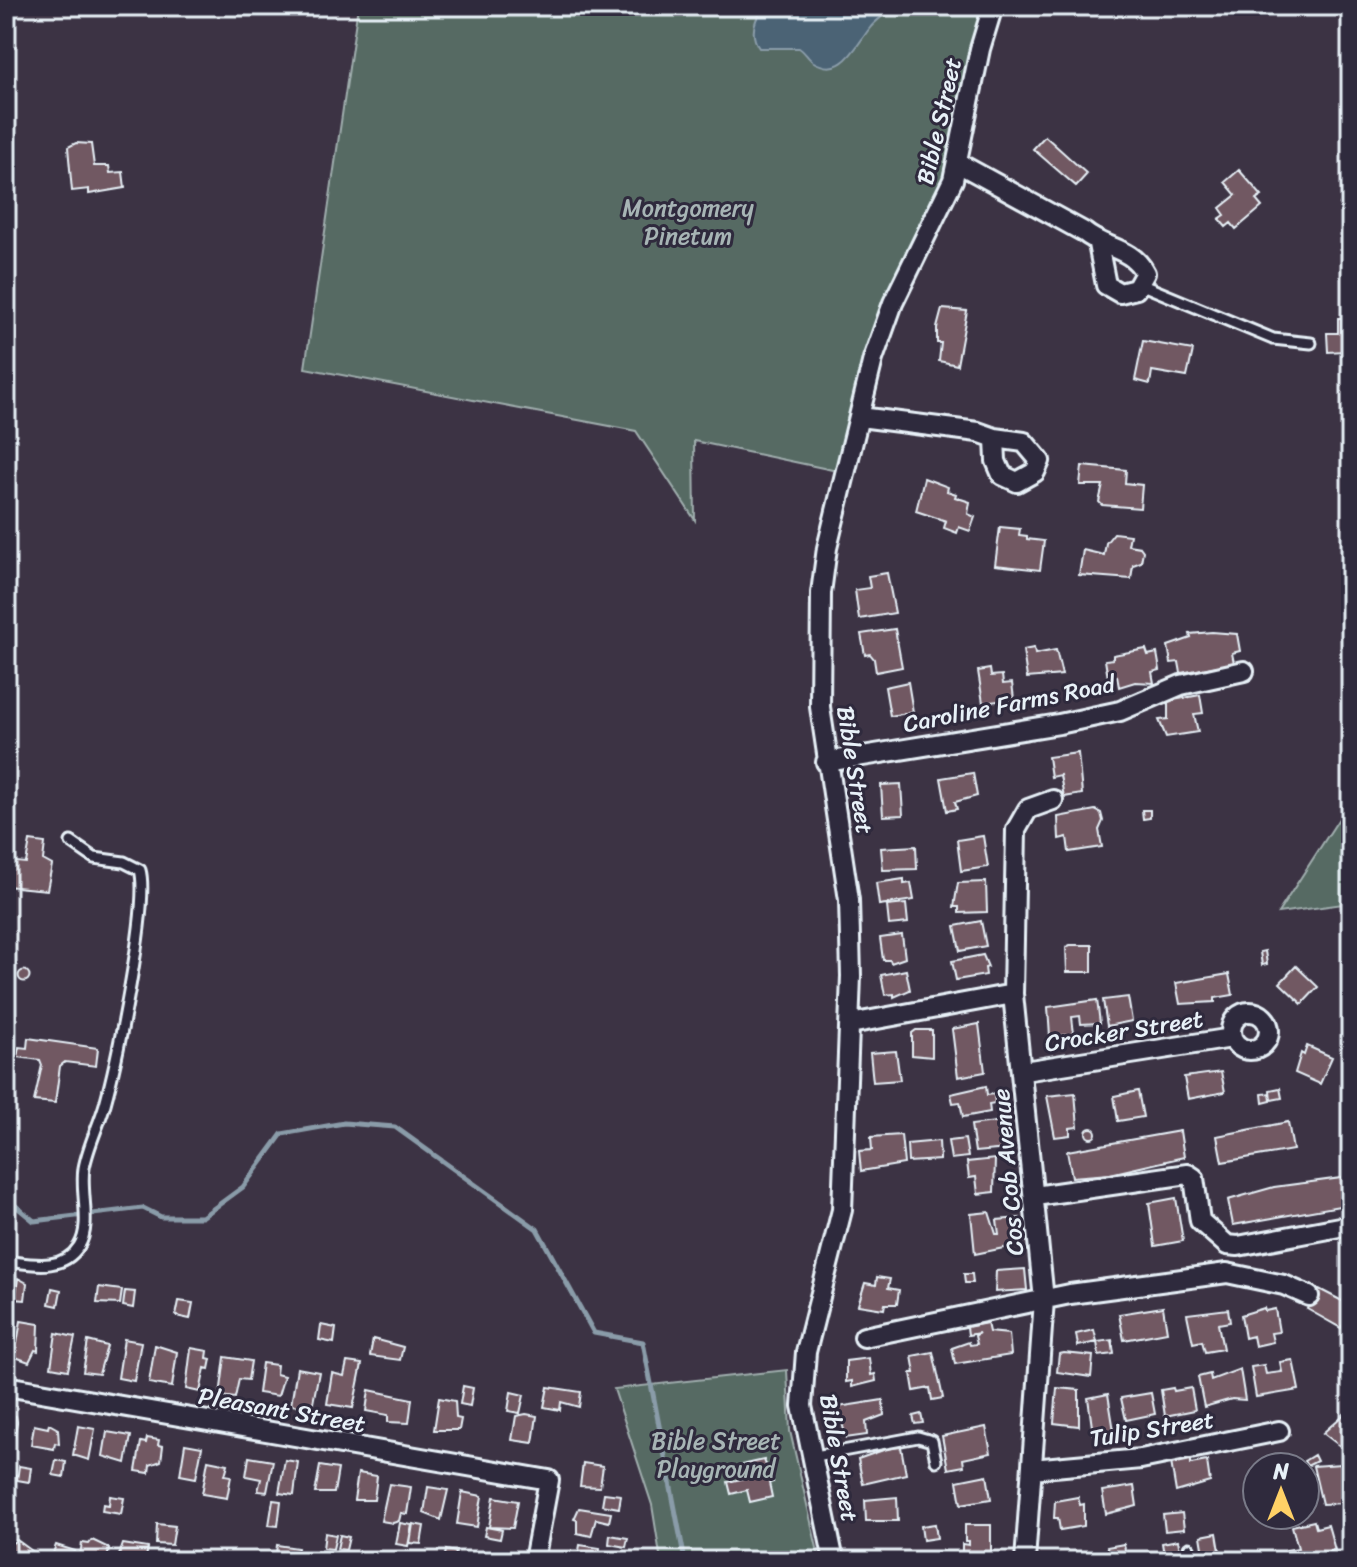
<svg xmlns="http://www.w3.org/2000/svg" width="1357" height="1567" font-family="Sriracha,sans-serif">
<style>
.green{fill:#576b64;stroke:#a0aeae;stroke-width:2}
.water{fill:#4b6375;stroke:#8a9ca9;stroke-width:2}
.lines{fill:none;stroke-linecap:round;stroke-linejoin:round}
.stream{stroke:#8a9ca9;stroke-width:5}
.building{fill:#715962;stroke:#e8f1f8;stroke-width:2}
.lane-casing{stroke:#e8f1f8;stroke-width:15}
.street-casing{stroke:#e8f1f8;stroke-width:24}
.lane{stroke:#2f2a3d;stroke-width:9}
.street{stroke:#2f2a3d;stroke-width:18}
.labels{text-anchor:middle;stroke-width:6;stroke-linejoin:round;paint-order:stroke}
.street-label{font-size:24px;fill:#e8f1f8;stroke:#2f2a3d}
.park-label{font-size:24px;fill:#a7b5b5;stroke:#2f2a3d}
</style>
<rect width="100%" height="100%" fill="#3c3344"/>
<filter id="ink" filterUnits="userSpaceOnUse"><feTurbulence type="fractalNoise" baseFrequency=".0125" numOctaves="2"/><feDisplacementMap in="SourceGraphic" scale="16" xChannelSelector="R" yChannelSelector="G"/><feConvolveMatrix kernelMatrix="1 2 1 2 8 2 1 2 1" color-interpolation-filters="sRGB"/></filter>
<g filter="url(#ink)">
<!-- green -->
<path class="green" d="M 358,6 L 983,6 L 941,183 L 889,302 L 847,473 L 694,441 L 695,520 L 636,431 L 305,368 Z
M 1351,800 L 1351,903 L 1278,913 Z
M 787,1370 L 790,1431 L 820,1561 L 661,1561 L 652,1505 L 614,1389 Z"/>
<!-- water -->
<path class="water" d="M 765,6 L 892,6 C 886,15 876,20 870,28 C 855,47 842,80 812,61 C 808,58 804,51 799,48 L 759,48 C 749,33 754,19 765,6 Z"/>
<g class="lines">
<!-- stream -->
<path class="stream" d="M 6,1198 L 34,1221 L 143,1208 L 161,1217 L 202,1217 L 243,1187 L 282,1134 L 344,1123 L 395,1127 L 537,1229 L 594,1333 L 643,1342 L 685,1561"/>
</g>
<!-- building -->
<path class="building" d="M 1045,136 L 1087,174 L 1076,186 L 1033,149 Z
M 76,143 L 91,144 L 94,166 L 109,166 L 110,173 L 123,172 L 125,188 L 89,194 L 89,189 L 72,191 L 68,147 Z
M 1239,170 L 1262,196 L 1256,200 L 1262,207 L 1236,229 L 1231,223 L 1226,227 L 1219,219 L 1225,215 L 1220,208 L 1236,195 L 1225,182 Z
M 1351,182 L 1351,209 L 1340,204 Z
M 942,309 L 967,311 L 957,365 L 939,361 L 941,343 L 937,343 L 937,328 Z
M 1338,318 L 1351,318 L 1351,359 L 1346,359 L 1344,351 L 1328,352 L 1327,333 L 1338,333 Z
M 1143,341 L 1193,350 L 1187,377 L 1152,371 L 1150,384 L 1135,380 Z
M 1082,466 L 1126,470 L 1125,483 L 1142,485 L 1140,508 L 1102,505 L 1099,502 L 1103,485 L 1080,485 Z
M 924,478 L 948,487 L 947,491 L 956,494 L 955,497 L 970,502 L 968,514 L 975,517 L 970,531 L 959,527 L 957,533 L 944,528 L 946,521 L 916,511 Z
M 1000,527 L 1020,529 L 1019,535 L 1027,536 L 1027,539 L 1044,541 L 1040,570 L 995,565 Z
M 1114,533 L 1130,535 L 1128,545 L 1140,547 L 1143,551 L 1141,562 L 1133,565 L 1131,579 L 1079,575 L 1083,550 L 1104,555 L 1106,543 Z
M 887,573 L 895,613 L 859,619 L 855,590 L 870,588 L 868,576 Z
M 895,629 L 902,667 L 876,672 L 874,659 L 870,654 L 865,655 L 861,634 Z
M 1212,632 L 1237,634 L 1240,651 L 1232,653 L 1234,663 L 1181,673 L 1179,662 L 1171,663 L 1168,646 L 1191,638 L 1190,634 Z
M 1034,648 L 1035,654 L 1056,650 L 1062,675 L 1027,678 L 1023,650 Z
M 1146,649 L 1148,655 L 1157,653 L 1160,670 L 1152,672 L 1154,683 L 1135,682 L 1119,687 L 1117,676 L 1108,678 L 1105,660 L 1113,659 L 1113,655 Z
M 990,669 L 991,676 L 1002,675 L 1003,684 L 1012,683 L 1014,699 L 983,703 L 978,671 Z
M 908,682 L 913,712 L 890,716 L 885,687 Z
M 1200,695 L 1203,713 L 1194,714 L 1198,732 L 1166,737 L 1159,720 L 1168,719 L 1168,701 Z
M 1078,753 L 1082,794 L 1064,797 L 1060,775 L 1051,777 L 1048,757 Z
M 973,773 L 977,796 L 955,802 L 957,809 L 947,811 L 941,778 Z
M 901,784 L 903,815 L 883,816 L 881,785 Z
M 1095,810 L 1101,813 L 1103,821 L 1099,830 L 1102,847 L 1069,852 L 1067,837 L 1059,839 L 1058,817 Z
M 1142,810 L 1150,810 L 1150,818 L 1143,819 Z
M 983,836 L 988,867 L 961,871 L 957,840 Z
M 30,841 L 45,843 L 43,860 L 52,865 L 47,890 L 6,886 L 6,861 L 26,863 Z
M 916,846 L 917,869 L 883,870 L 881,848 Z
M 904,879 L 904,884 L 911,883 L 914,900 L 879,905 L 876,883 Z
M 986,882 L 987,912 L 959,913 L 959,907 L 954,907 L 958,883 Z
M 906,904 L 908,923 L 889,925 L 887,906 Z
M 981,921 L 986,946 L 960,951 L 955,926 Z
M 902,935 L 905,958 L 891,963 L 890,960 L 883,960 L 880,938 Z
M 1070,945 L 1092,945 L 1092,972 L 1067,972 L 1066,947 Z
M 1265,951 L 1267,964 L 1262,965 L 1260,952 Z
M 983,955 L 988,967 L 985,968 L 986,975 L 956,980 L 952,961 Z
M 1351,962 L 1351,1000 L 1345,963 Z
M 1296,966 L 1318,987 L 1302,1004 L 1280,983 Z
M 906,970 L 910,990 L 894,997 L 894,994 L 885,995 L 881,975 Z
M18.5 976a5.5 5.5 0 1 1 11 0a5.5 5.5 0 1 1-11 0Z
M 1229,974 L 1233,995 L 1215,998 L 1215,1002 L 1180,1004 L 1176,983 Z
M 1128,997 L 1132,1021 L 1107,1026 L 1103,1000 Z
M 1097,1000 L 1100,1023 L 1081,1024 L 1080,1016 L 1072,1017 L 1074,1034 L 1050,1037 L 1048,1007 Z
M 979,1024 L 985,1072 L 958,1077 L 952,1029 Z
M 916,1030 L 932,1030 L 932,1057 L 912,1055 L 912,1033 Z
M 28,1038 L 98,1048 L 96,1066 L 65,1062 L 60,1066 L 55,1103 L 34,1101 L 42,1065 L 40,1060 L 17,1057 L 19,1047 L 27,1048 Z
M 1307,1046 L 1332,1057 L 1320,1084 L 1295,1073 L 1301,1053 L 1304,1055 Z
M 896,1051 L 900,1080 L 873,1082 L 870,1053 Z
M 1221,1072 L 1225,1092 L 1188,1099 L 1184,1077 Z
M 986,1086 L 987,1095 L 994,1094 L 995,1103 L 989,1104 L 990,1112 L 963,1117 L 960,1102 L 953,1103 L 951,1094 Z
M 1280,1088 L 1282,1098 L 1271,1100 L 1270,1090 Z
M 1138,1091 L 1143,1117 L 1118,1121 L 1114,1096 Z
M 1075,1093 L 1078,1127 L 1070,1128 L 1070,1135 L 1055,1137 L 1047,1096 Z
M 1270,1093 L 1271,1101 L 1263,1103 L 1262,1094 Z
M 1003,1121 L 1008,1134 L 1007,1149 L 975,1152 L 971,1125 Z
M 1288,1122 L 1293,1150 L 1222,1162 L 1217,1136 Z
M1086 1133a5 5 0 1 1 10 0a5 5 0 1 1-10 0Z
M 1180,1131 L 1184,1157 L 1110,1174 L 1072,1177 L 1067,1151 Z
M 901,1135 L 904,1164 L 861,1171 L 859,1151 L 872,1150 L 871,1137 Z
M 965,1139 L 968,1157 L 951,1159 L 948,1141 Z
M 939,1141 L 940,1160 L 908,1162 L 907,1144 Z
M 995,1159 L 994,1192 L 978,1194 L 976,1177 L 969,1178 L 967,1162 Z
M 1349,1177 L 1351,1204 L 1233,1225 L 1228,1200 L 1274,1187 Z
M 1176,1198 L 1183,1241 L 1155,1246 L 1149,1203 Z
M 989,1212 L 996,1234 L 999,1234 L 997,1220 L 1020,1218 L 1023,1244 L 975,1254 L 971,1214 Z
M 1025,1269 L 1027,1290 L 995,1292 L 996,1271 Z
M 964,1274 L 972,1274 L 973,1283 L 965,1283 Z
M 877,1277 L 890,1279 L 888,1288 L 899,1290 L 897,1304 L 885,1304 L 884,1309 L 858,1305 L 865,1283 L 876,1285 Z
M 18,1278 L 27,1283 L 25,1300 L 15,1299 Z
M 99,1287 L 122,1290 L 120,1304 L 97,1303 Z
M 52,1288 L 61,1290 L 58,1306 L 49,1304 Z
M 1319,1289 L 1350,1305 L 1351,1323 L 1345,1320 L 1341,1328 L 1307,1309 Z
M 125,1291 L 135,1292 L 133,1308 L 123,1306 Z
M 179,1301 L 193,1303 L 190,1319 L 176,1316 Z
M 1163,1307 L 1167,1332 L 1124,1340 L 1119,1314 Z
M 1264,1308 L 1265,1311 L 1275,1309 L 1279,1332 L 1271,1333 L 1273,1342 L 1255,1346 L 1253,1336 L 1245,1338 L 1241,1315 Z
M 1228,1309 L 1230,1322 L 1218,1324 L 1223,1349 L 1205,1352 L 1202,1341 L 1193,1343 L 1187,1314 Z
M 21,1321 L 39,1324 L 38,1351 L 35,1350 L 29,1362 L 10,1355 L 12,1342 L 17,1343 Z
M 987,1323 L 989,1332 L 1009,1334 L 1011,1355 L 955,1364 L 952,1348 L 969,1342 L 970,1345 L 977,1344 L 975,1336 L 979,1333 L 968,1335 L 967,1327 Z
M 321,1325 L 336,1328 L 334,1343 L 319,1340 Z
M 1094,1330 L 1097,1342 L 1078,1346 L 1076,1334 Z
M 56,1333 L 75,1337 L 68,1370 L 51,1367 Z
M 124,1339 L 141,1342 L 134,1381 L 118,1378 Z
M 373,1339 L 403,1347 L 400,1360 L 370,1356 Z
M 1112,1340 L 1114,1354 L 1099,1356 L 1097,1342 Z
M 88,1341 L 107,1346 L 99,1374 L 83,1372 Z
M 155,1345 L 177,1352 L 172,1387 L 149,1383 Z
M 191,1348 L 208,1351 L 207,1358 L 211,1359 L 209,1369 L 205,1368 L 200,1392 L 186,1389 Z
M 933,1352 L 943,1398 L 932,1400 L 930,1388 L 914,1391 L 911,1373 L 915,1373 L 912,1356 Z
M 1064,1353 L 1093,1356 L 1091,1377 L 1057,1372 L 1059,1354 Z
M 225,1357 L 251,1361 L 248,1380 L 239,1379 L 235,1398 L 220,1396 Z
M 869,1358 L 871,1375 L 875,1374 L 876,1381 L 852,1387 L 852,1381 L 846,1382 L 846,1361 Z
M 1293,1360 L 1299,1390 L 1256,1397 L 1251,1367 L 1264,1365 L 1266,1374 L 1282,1372 L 1280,1362 Z
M 347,1362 L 362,1364 L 353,1408 L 327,1404 L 332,1373 L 344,1376 Z
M 262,1363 L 277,1365 L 276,1374 L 284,1376 L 278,1396 L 258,1393 Z
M 297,1368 L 319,1372 L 312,1408 L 291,1405 Z
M 1240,1369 L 1245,1400 L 1232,1399 L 1204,1407 L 1198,1377 L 1210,1374 L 1211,1380 Z
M 463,1386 L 473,1388 L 470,1406 L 460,1404 Z
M 548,1387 L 581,1392 L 579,1407 L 561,1402 L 560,1410 L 544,1407 Z
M 1057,1388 L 1079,1390 L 1079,1426 L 1054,1423 Z
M 1173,1388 L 1174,1391 L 1191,1388 L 1195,1410 L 1165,1416 L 1161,1390 Z
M 369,1390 L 412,1399 L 409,1423 L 388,1422 L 388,1415 L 366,1411 Z
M 511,1392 L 524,1395 L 520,1413 L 508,1411 Z
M 1151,1393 L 1155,1414 L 1126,1420 L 1121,1398 Z
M 1108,1394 L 1114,1431 L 1093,1434 L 1088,1398 Z
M 439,1398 L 455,1401 L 456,1418 L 461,1419 L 459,1430 L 434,1430 Z
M 883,1400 L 884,1415 L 866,1422 L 867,1435 L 846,1438 L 838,1407 Z
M 1351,1408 L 1351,1438 L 1340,1446 L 1323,1433 Z
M 6,1414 L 16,1416 L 17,1422 L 12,1450 L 6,1448 Z
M 526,1414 L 537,1416 L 533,1443 L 512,1440 L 516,1416 Z
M 921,1414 L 923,1423 L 915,1424 L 913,1416 Z
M 49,1424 L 58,1429 L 59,1444 L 55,1443 L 54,1449 L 31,1445 L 34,1425 L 48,1428 Z
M 78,1426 L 95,1429 L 89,1460 L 73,1455 Z
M 986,1427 L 991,1453 L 963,1459 L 964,1466 L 948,1469 L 942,1436 Z
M 107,1432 L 131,1436 L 126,1463 L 103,1456 Z
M 147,1438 L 159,1440 L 158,1445 L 163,1446 L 161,1461 L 150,1465 L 149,1473 L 136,1471 L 141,1442 L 146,1443 Z
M 185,1444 L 202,1447 L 196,1478 L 180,1475 Z
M 901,1447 L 906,1474 L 863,1484 L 858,1459 L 889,1448 Z
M 1314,1455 L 1317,1461 L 1307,1466 L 1304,1461 Z
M 249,1457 L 273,1461 L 267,1492 L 258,1491 L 261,1479 L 246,1476 Z
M 1191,1459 L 1191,1464 L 1207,1461 L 1210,1482 L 1176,1492 L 1171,1462 Z
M 56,1460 L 66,1462 L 64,1477 L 53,1475 Z
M 208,1460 L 228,1464 L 225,1475 L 231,1476 L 227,1498 L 202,1494 Z
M 285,1460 L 298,1462 L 294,1495 L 279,1493 Z
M 764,1460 L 773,1482 L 769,1483 L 772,1497 L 750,1502 L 747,1490 L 731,1494 L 728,1482 L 745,1478 L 742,1465 Z
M 583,1463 L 603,1466 L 600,1487 L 580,1486 Z
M 1341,1464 L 1346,1503 L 1322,1504 L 1313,1466 Z
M 19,1466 L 31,1468 L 29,1482 L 17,1480 Z
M 320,1466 L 338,1469 L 334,1493 L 315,1493 Z
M 358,1473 L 377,1476 L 374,1500 L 354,1500 Z
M 6,1474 L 16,1475 L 13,1493 L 6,1492 Z
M 987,1475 L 991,1499 L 961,1504 L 957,1481 Z
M 389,1484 L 411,1487 L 407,1514 L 401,1513 L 399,1521 L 393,1523 L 381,1521 Z
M 1134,1486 L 1137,1506 L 1106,1514 L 1102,1491 Z
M 428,1487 L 448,1490 L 441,1520 L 424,1513 Z
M 462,1492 L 482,1496 L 477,1527 L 457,1524 Z
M 604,1493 L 621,1495 L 619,1508 L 602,1505 Z
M 110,1496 L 124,1498 L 121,1514 L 102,1511 L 103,1504 L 109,1505 Z
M 494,1497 L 518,1501 L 513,1528 L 489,1527 Z
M 897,1497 L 898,1521 L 866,1521 L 865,1500 Z
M 1078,1497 L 1080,1505 L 1084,1504 L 1084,1526 L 1060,1530 L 1058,1518 L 1054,1518 L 1055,1501 Z
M 273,1500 L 281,1501 L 278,1526 L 269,1525 Z
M 579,1508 L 611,1513 L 609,1522 L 596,1519 L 591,1536 L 577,1533 L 577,1520 L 574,1519 Z
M 1182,1513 L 1184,1529 L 1165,1531 L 1163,1515 Z
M 1314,1521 L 1316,1528 L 1328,1525 L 1335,1550 L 1289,1561 L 1286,1550 L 1298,1548 L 1292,1526 Z
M 400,1523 L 412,1525 L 408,1546 L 396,1544 Z
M 157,1524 L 175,1526 L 172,1545 L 156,1544 Z
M 413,1524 L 424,1526 L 421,1544 L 410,1543 Z
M 935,1524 L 937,1538 L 923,1540 L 921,1526 Z
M 965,1525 L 991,1525 L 991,1561 L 962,1561 L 962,1544 L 969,1545 L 969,1541 L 965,1541 Z
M 486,1527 L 502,1530 L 500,1539 L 484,1536 Z
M 325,1533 L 336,1535 L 333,1549 L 323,1548 Z
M 1217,1533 L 1220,1551 L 1204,1554 L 1201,1536 Z
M 340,1535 L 349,1537 L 346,1550 L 337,1549 Z
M 610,1535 L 628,1538 L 626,1547 L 609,1544 Z
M 17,1540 L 36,1554 L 35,1561 L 6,1561 L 6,1547 Z
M 92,1540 L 109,1548 L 107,1561 L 79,1561 L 82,1543 L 89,1544 Z
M 1178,1540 L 1182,1561 L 1165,1561 L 1162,1543 Z
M 123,1544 L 148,1548 L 145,1561 L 117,1561 Z
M 1124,1544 L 1127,1561 L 1109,1561 L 1107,1547 Z
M 56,1545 L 75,1551 L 73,1561 L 50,1561 Z
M 277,1545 L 298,1548 L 295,1561 L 275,1561 Z
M 580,1545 L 600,1548 L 599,1557 L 603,1561 L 571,1561 L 572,1555 L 578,1556 Z
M 446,1550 L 456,1552 L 454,1561 L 444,1561 Z
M 171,1552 L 183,1556 L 182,1561 L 169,1561 Z
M 483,1552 L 493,1554 L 492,1560 L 499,1561 L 482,1561 Z
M 1240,1552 L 1241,1560 L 1246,1561 L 1209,1561 L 1208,1556 Z"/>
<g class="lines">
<!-- lane casing -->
<g class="lane-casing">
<path id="lane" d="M 1140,284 L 1273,339 L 1311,343
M 6,1261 C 31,1264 63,1272 79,1246 C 92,1225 80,1192 84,1168 C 88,1146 99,1125 105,1104 C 116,1064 150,903 140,870 L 124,862 L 94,858 L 71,842
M 810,1457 L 918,1437 L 932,1441 L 936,1461
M 1189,1548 L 1190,1561"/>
</g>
<!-- street casing -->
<g class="street-casing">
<path id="street" d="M 958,163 L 1084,232 C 1104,249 1132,247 1145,273 L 1136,289 L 1120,293 L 1106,285 L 1098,244
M 860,417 L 978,432 L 995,438 L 1024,442 L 1040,461 L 1035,472 L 1017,482 L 1002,475 L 996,461 L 995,438
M 826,762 L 1059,724 L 1120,711 L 1181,685 L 1244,671
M1231 1031a19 19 0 1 1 38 0a19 19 0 1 1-38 0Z
M 850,1024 L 1013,994
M 1024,1071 L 1232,1038
M 1035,1196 L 1188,1174 L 1194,1178 L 1200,1221 L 1227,1245 L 1238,1246 L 1345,1226
M 864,1337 L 1070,1294 L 1227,1273 L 1284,1285 L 1309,1296
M 6,1386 L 549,1480 L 534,1561
M 1032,1469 L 1141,1459 L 1279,1431
M 834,1561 L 802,1406 L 806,1352 L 842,1210 L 851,976 L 849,900 L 820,707 L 821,593 L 827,548 L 873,359 L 893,303 L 953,180 L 980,49 L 993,6
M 1025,1561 L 1044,1300 L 1013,994 L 1016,830 L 1028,809 L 1053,800"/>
</g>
<!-- lane -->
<use href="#lane" class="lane"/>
<!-- street -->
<use href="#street" class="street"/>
</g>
</g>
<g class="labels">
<!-- street labels -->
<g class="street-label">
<text transform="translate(939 121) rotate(-77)" y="8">Bible Street</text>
<text transform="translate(1009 704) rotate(-11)" y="8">Caroline Farms Road</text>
<text transform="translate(855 770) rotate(81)" y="8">Bible Street</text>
<text transform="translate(1124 1031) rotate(-9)" y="8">Crocker Street</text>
<text transform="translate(1008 1172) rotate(-95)" y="8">Cos Cob Avenue</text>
<text transform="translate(282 1410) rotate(10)" y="8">Pleasant Street</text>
<text transform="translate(1152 1429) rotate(-9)" y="8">Tulip Street</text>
<text transform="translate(839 1458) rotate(80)" y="8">Bible Street</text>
</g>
<!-- park labels -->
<g class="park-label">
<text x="688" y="216">Montgomery<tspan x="688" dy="28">Pinetum</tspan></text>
<text x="716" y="1449">Bible Street<tspan x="716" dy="28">Playground</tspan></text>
</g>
</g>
<!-- margin -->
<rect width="1357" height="1567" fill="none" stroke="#2f2a3d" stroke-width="32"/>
<rect x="16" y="16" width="1325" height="1535" fill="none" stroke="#e8f1f8" stroke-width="3" filter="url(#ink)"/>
<!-- north arrow -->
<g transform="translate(1281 1491)"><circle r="38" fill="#2f2a3d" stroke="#797a88" stroke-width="2"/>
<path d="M0-6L14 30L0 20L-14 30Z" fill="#ffd166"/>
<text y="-12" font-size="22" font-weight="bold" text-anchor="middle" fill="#e8f1f8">N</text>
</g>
</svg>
